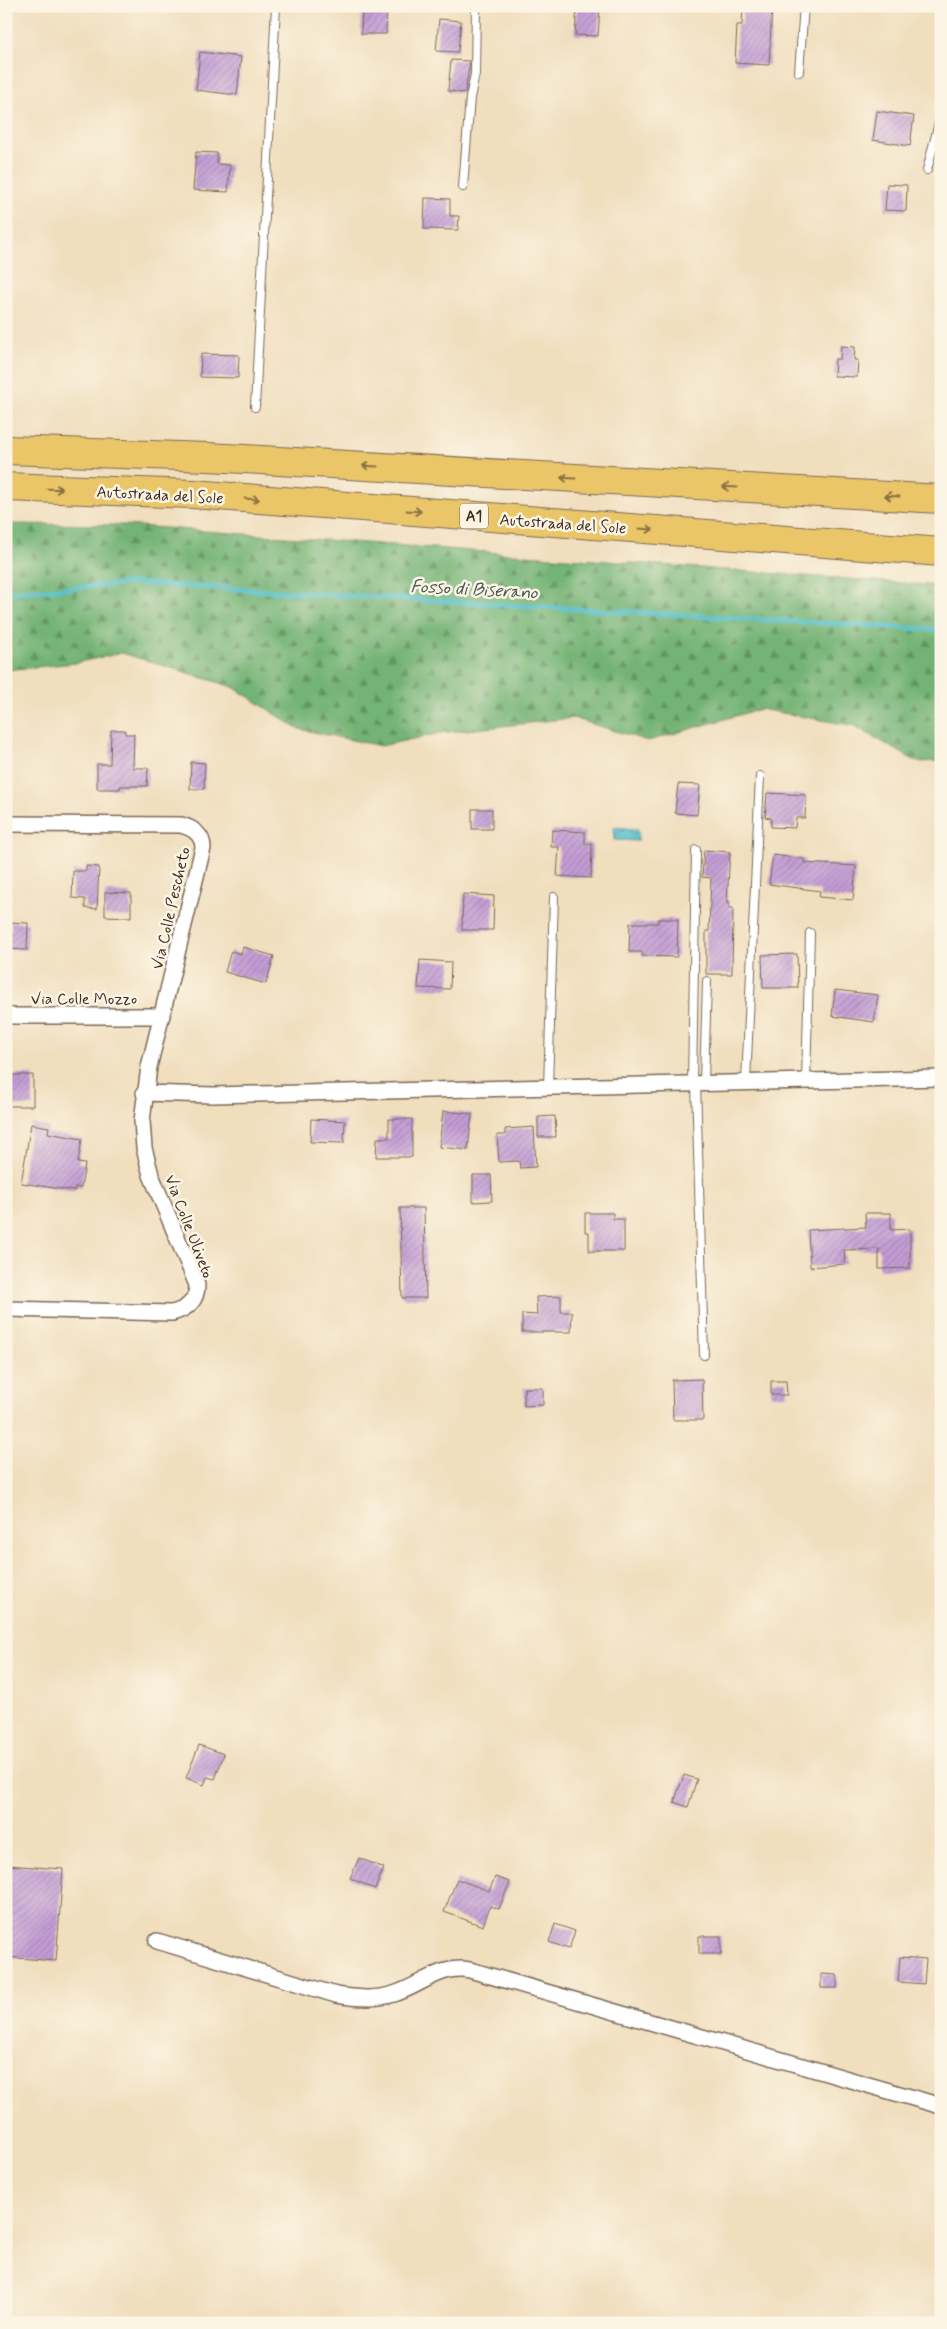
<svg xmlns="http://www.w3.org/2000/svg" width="947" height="2329" font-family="Mynerve,sans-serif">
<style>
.forest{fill:url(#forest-firs);stroke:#576e4a}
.water{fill:url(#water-waves);stroke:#467474}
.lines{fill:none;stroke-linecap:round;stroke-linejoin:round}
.stream{stroke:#51bfc9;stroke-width:5}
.building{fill:url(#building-hatch)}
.service-casing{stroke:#7a6956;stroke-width:10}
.minor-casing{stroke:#7a6956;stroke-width:18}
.motorway-casing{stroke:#7a6956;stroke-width:30}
.service{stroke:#fff;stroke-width:8}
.minor{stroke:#fff;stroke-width:15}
.motorway{stroke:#ebc669;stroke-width:28}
.oneway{stroke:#8a7040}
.labels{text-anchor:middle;stroke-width:5;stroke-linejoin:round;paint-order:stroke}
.shield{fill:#fcf5e5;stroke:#75675a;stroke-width:1}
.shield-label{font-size:15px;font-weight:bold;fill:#3b2a1e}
.street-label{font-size:16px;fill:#3b2a1e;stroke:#fcf5e5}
.water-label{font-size:18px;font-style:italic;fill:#425751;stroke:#fcf5e5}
</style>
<defs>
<pattern id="forest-firs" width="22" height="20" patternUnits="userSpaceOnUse" patternTransform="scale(1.25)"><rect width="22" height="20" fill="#73b375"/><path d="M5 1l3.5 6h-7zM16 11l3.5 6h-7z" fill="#60925f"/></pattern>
<pattern id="water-waves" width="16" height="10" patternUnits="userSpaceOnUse" patternTransform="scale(1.25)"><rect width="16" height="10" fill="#51bfc9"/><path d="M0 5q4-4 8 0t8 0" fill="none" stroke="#449ba3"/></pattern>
<pattern id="building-hatch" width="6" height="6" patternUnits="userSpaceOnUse" patternTransform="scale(1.25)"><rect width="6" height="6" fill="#c49dd6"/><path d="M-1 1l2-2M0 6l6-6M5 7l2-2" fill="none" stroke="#a080ad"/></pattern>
</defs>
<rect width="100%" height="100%" fill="#fcf5e5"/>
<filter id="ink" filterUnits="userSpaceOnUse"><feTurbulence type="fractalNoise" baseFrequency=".02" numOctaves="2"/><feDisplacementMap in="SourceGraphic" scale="10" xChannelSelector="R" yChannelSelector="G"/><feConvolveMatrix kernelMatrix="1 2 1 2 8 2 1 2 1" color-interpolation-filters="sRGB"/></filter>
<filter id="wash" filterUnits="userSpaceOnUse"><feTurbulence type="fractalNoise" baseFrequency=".0096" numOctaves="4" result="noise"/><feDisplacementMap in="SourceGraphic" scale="20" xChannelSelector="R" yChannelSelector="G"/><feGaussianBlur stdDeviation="1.12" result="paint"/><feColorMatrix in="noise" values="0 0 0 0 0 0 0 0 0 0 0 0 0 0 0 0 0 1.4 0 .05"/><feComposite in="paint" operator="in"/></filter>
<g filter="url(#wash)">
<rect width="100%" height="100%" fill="#f0debd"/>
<!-- forest -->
<path class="forest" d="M 6,524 L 125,525 L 941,586 L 941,761 L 917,762 L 855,726 L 760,709 L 648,741 L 573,718 L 440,733 L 381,746 L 299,729 L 233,687 L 122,653 L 75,663 L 6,670 Z"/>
<!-- water -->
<path class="water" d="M 614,827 L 638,829 L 638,841 L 614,840 Z"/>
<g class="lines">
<!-- stream -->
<path class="stream" d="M 6,593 L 135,583 L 941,630"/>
</g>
<g id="blocks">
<!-- building -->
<path class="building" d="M 362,6 L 387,6 L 386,34 L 361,34 Z
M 577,6 L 600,6 L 598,36 L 575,35 Z
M 743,6 L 772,6 L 769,65 L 735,63 L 737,25 L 742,25 Z
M 439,19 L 461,21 L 458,52 L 436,51 Z
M 200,52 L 241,57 L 237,95 L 196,90 Z
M 451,60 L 470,61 L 465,93 L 448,91 Z
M 877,111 L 914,116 L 910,146 L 873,140 Z
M 196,152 L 217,153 L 217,164 L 230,165 L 228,192 L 193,190 Z
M 887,184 L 907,185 L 906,211 L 885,210 Z
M 425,198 L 450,199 L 450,216 L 459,216 L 458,230 L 424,229 Z
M 841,346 L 855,347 L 854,360 L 858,360 L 857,377 L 834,376 L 835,359 L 840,359 Z
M 201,354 L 239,355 L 238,378 L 200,377 Z
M 111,730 L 125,730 L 125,734 L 134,734 L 133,768 L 148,768 L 147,786 L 120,786 L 120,789 L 97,789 L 97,764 L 110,764 Z
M 191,762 L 205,763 L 204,789 L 190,789 Z
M 678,784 L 700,785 L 697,815 L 675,813 Z
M 767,793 L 806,795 L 805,818 L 796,818 L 795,828 L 771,827 L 771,818 L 765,817 Z
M 472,809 L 492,809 L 492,829 L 472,829 Z
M 552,830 L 585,832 L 585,844 L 592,844 L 591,878 L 557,876 L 559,847 L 551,847 Z
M 704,850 L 730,852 L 727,901 L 729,901 L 729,908 L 733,908 L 732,974 L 706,974 L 706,931 L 709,931 L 711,878 L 702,877 Z
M 773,855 L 804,859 L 804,863 L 856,866 L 853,900 L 819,897 L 820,891 L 769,884 Z
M 86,866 L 99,867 L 97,909 L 85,908 L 85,899 L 72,898 L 73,871 L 86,871 Z
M 105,892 L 131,893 L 131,917 L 105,916 Z
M 463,894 L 494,896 L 493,930 L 462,930 Z
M 658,919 L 678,919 L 677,957 L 642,956 L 642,952 L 629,952 L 630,923 L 658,923 Z
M 11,922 L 28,923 L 27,950 L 6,949 L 6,931 L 11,931 Z
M 243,947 L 274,956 L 266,984 L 225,972 L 231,951 L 241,954 Z
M 797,954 L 798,988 L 763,988 L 762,955 Z
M 420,960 L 451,962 L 450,989 L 418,988 Z
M 835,990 L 878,995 L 874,1022 L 832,1016 Z
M 6,1075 L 33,1075 L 33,1106 L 6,1106 Z
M 443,1111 L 472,1114 L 468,1150 L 439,1147 Z
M 555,1116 L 556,1137 L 538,1137 L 538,1117 Z
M 311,1119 L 345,1121 L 344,1143 L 310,1142 Z
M 389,1119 L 412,1119 L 412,1157 L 376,1157 L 377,1138 L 389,1138 Z
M 31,1124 L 49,1127 L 48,1133 L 82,1139 L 78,1163 L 85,1164 L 81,1188 L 75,1187 L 75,1191 L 21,1183 Z
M 534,1127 L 536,1167 L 520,1168 L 519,1161 L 499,1162 L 497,1135 L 505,1135 L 505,1129 Z
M 473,1175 L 491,1175 L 492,1201 L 473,1202 Z
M 400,1208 L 424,1208 L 426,1298 L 402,1298 Z
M 585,1213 L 613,1213 L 613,1219 L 624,1219 L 624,1251 L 589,1251 L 589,1232 L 585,1232 Z
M 865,1213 L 891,1213 L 891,1230 L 910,1229 L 910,1268 L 879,1269 L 879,1249 L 844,1250 L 845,1264 L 810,1267 L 808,1230 L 866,1227 Z
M 561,1296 L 561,1312 L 572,1312 L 571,1332 L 522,1332 L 522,1314 L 537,1315 L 536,1297 Z
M 702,1379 L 703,1420 L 673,1420 L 672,1380 Z
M 771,1381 L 786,1381 L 787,1395 L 771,1395 Z
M 524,1388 L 543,1388 L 543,1405 L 524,1406 Z
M 199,1745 L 224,1754 L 215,1779 L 207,1777 L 204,1785 L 186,1778 Z
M 684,1775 L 697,1779 L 688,1807 L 674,1802 Z
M 359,1858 L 384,1868 L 375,1889 L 350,1878 Z
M 6,1865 L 63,1869 L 56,1961 L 6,1957 Z
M 495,1877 L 510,1882 L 499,1909 L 490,1906 L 483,1926 L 444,1912 L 457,1879 L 489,1891 Z
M 555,1924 L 575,1931 L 569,1949 L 549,1942 Z
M 699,1936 L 721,1936 L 721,1954 L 699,1954 Z
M 900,1957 L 926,1959 L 924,1984 L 898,1982 Z
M 821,1974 L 837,1975 L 837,1988 L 821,1988 Z"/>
</g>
</g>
<g filter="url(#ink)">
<use href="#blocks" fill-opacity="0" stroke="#7a6956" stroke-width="1"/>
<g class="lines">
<!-- service casing -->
<g class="service-casing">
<path id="service" d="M 799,72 L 804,6
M 927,170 L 941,115
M 463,187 L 470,98 L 475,74 L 476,6
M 255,407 L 276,6
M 806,1081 L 810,933
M 746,1082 L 760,776
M 704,1083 L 707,981
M 692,1084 L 696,850
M 696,1084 L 704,1355
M 548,1087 L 554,897"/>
</g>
<!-- minor casing -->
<g class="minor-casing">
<path id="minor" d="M 6,824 L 181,825 C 193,828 203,835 203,848 L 149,1067 L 142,1121 L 144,1148 L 151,1175 L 197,1285 C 197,1301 187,1309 172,1313 L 6,1309
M 6,1016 L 162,1016
M 144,1093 L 213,1095 L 941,1078
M 157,1941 L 336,1995 C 356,1998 375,2000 394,1994 C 421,1986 440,1964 470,1970 L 941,2106"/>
</g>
<!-- motorway casing -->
<g class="motorway-casing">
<path id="motorway" d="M 6,450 L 208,457 L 941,499
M 6,487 L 193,494 L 941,552"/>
</g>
<!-- service -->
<use href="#service" class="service"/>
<!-- minor -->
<use href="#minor" class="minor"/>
<!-- motorway -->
<use href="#motorway" class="motorway"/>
</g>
<!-- one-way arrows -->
<defs><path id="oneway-shaft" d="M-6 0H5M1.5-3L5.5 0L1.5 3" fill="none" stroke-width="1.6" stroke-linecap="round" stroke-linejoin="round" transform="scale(1.25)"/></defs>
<g class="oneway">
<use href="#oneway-shaft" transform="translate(370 466) rotate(-177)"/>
<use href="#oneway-shaft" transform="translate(568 478) rotate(-177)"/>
<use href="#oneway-shaft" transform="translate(730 487) rotate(-177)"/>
<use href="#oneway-shaft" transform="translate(55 489) rotate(2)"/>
<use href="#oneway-shaft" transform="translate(892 496) rotate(-177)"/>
<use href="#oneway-shaft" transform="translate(252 499) rotate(4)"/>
<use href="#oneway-shaft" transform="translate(414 511) rotate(4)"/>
<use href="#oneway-shaft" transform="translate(646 529) rotate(4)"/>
</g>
</g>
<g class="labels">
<!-- shield labels -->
<rect class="shield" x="460" y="503.5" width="28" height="25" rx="4"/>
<g class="shield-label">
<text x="474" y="521">A1</text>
</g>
<!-- street labels -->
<g class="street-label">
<text transform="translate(160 494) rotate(3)" y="6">Autostrada del Sole</text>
<text transform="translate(563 523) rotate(4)" y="6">Autostrada del Sole</text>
<text transform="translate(170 908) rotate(-77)" y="6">Via Colle Pescheto</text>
<text x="84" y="1004">Via Colle Mozzo</text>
<text transform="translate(190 1226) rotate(69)" y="6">Via Colle Uliveto</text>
</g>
<!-- water labels -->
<g class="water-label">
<text transform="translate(474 589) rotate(3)" y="6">Fosso di Biserano</text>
</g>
</g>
<!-- margin -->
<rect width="947" height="2329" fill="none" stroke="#fcf5e5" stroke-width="25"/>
</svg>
